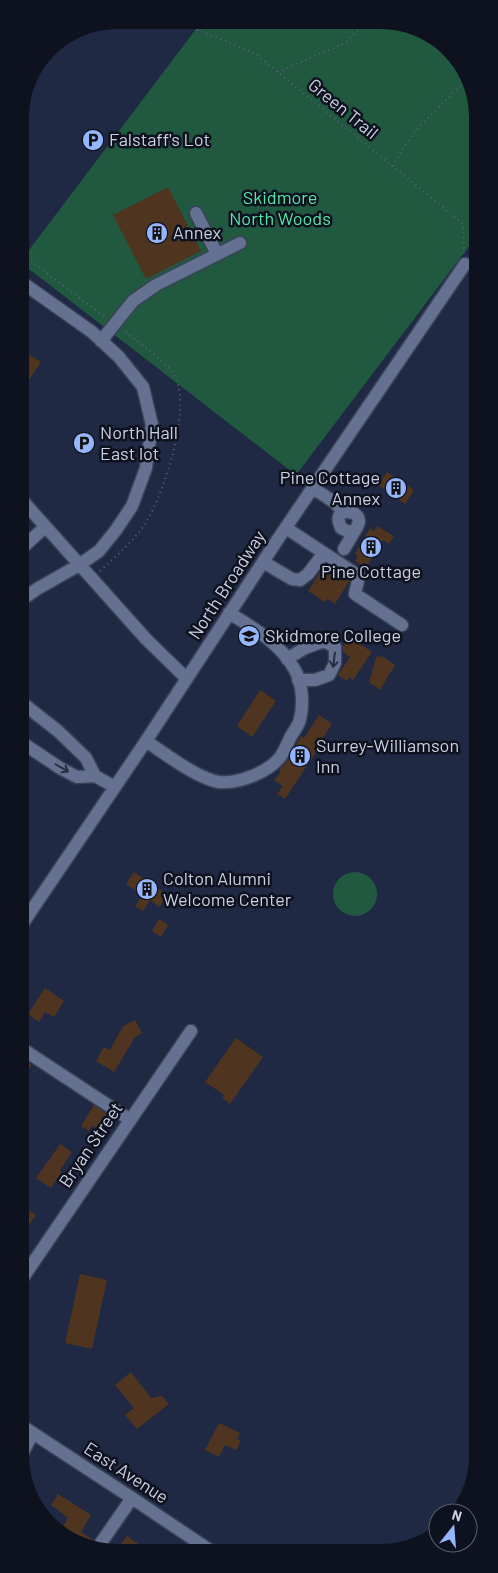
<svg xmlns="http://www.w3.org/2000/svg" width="498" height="1573" font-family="Barlow,sans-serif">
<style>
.green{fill:#215840}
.building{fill:#4f3520}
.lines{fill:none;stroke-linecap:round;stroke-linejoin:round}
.minor-casing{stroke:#3b4359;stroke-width:15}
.path{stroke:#596279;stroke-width:2;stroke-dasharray:1 4;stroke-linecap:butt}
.minor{stroke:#657190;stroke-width:12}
.oneway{stroke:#282e40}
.labels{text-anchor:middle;stroke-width:5;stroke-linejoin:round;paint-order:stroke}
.street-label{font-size:18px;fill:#cad1e2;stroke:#0e121e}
.poi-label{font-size:18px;fill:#cad1e2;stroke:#0e121e;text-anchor:start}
.park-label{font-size:18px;fill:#53e8aa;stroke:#0e121e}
</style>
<rect width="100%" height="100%" fill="#1f2943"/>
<!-- green -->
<path class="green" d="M 202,21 L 400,22 L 450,49 L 476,98 L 476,237 L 296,475 L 20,262 Z
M333 894a22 22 0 1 1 44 0a22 22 0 1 1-44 0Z"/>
<!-- building -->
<path class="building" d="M 168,187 L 201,251 L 146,279 L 113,215 Z
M 20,349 L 41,362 L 21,392 Z
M 387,472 L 414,490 L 405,504 L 378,485 Z
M 377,526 L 394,536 L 389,544 L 383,540 L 366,568 L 355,561 L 358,556 L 355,554 L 370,528 L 374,531 Z
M 330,567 L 350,580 L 335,604 L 328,599 L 325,602 L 308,591 L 322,569 L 326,572 Z
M 349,637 L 372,652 L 353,680 L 349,677 L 347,681 L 338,675 L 350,657 L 343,652 L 343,646 Z
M 377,655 L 381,658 L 382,656 L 395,665 L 380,690 L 369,682 Z
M 260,690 L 276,701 L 252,737 L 237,726 Z
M 319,715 L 332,724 L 316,748 L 318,749 L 285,799 L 277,794 L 283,786 L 274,780 L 281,771 L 279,770 L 288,760 L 301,736 L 304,738 Z
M 134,872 L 168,895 L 159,907 L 150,900 L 143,911 L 135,906 L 143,895 L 126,884 Z
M 159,919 L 168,925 L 161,937 L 152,931 Z
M 45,988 L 64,1001 L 54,1017 L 45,1012 L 39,1022 L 28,1014 Z
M 135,1020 L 142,1033 L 135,1037 L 114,1072 L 96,1061 L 104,1047 L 110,1050 L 123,1026 Z
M 236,1038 L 263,1057 L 230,1104 L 222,1098 L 224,1095 L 205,1082 Z
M 21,1058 L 32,1065 L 21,1080 Z
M 94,1105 L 107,1114 L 98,1129 L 92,1125 L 89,1131 L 81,1126 Z
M 60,1144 L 72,1152 L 60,1170 L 62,1172 L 51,1188 L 36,1178 Z
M 21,1205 L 36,1215 L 22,1235 L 22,1224 Z
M 80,1274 L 107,1280 L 92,1349 L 65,1343 Z
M 131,1372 L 151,1398 L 162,1396 L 169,1404 L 137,1429 L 125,1415 L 134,1408 L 115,1385 Z
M 219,1423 L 240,1433 L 237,1439 L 241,1441 L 236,1450 L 225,1445 L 219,1457 L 205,1450 Z
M 58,1494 L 91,1515 L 81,1532 L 93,1540 L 89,1546 L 60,1531 L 68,1518 L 51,1505 Z
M 127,1536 L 149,1551 L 128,1551 L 120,1546 Z"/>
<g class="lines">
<!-- minor casing -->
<g class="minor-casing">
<path id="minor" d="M 196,213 L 217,254
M 20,281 L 92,332 L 119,357 L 143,387 L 152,425 L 146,468 L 132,506 L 116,530 L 99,551 L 79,565 L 37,589 L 21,600
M 101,341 L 133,301 L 156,285 L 240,243
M 313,488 L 334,502 L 343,511 L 354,513 L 358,517 L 359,522 L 357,527 L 344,549
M 21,499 L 146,639 L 186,678
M 343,511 C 337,516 338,521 341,528 L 347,531 L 354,532
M 286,528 L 359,576 L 355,594 L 402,625
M 21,549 L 45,527
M 263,562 L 292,579 L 300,580 L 308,574 L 324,553
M 287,659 L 305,648 L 324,641 L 335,647 L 335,663 L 329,675 L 315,680 L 298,680
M 21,702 L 58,731 L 86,758 L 95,776
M 146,741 C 164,753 198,779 219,782 C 239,784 269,772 281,756 C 285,750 288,742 291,736 C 294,731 299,725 300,719 C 304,704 302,683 295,670 C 281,644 254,628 229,613
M 21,742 L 60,768 L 77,777 L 95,776 L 115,787
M 21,926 L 146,741 L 278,539 L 465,264
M 21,1048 L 129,1119
M 22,1279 L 191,1031
M 22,1426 L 132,1498 L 211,1551
M 22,1454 L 33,1433
M 96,1550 L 132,1498"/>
</g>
<!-- path -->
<path class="path" d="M 174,20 L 256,54 L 463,224 L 464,253
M 278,72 L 345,43 L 366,22
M 392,166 L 415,131 L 466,80
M 20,251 L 40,268 L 105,317
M 472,254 L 476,249
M 100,571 C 117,555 134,541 147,521 C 164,492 195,402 172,372 C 162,359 137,341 123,330"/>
<!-- minor -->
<use href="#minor" class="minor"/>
</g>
<!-- one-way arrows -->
<defs><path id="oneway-shaft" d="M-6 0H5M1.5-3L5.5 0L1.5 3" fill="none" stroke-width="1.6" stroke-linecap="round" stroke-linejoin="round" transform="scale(1.25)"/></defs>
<g class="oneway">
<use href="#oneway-shaft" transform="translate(334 660) rotate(97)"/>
<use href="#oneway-shaft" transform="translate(62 768) rotate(30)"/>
</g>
<!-- icons -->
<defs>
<g id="parking-disc" transform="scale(1.125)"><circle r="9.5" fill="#95b6fd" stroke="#0e121e"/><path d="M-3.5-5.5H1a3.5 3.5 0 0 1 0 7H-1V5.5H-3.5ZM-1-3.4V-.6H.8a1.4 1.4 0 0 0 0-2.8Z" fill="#111"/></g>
<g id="building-disc" transform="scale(1.125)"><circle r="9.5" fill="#95b6fd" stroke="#0e121e"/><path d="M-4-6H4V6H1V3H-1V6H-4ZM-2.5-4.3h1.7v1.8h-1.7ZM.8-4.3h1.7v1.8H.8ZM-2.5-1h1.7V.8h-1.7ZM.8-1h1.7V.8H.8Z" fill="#111"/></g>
<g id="university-disc" transform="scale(1.125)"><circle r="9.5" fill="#95b6fd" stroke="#0e121e"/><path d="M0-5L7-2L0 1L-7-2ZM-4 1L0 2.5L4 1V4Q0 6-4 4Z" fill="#111"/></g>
</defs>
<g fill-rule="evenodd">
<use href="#parking-disc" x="93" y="140"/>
<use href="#building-disc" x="157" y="233"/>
<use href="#parking-disc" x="84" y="443"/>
<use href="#building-disc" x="396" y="488"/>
<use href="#building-disc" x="371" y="547"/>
<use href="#university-disc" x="249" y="636"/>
<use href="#building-disc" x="300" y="756"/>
<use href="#building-disc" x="147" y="889"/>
</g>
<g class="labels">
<!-- street labels -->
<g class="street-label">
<text transform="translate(343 109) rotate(39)" y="6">Green Trail</text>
<text transform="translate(227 585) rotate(-57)" y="6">North Broadway</text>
<text transform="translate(91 1145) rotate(-56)" y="6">Bryan Street</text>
<text transform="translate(126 1473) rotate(33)" y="6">East Avenue</text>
</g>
<!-- poi labels -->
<g class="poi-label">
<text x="109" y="146">Falstaff's Lot</text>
<text x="173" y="239">Annex</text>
<text x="100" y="439">North Hall<tspan x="100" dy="21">East lot</tspan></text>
<text x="380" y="484" text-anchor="end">Pine Cottage<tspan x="380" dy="21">Annex</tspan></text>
<text x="371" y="578" text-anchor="middle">Pine Cottage</text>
<text x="265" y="642">Skidmore College</text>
<text x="316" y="752">Surrey-Williamson<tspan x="316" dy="21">Inn</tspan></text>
<text x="163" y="885">Colton Alumni<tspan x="163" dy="21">Welcome Center</tspan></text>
</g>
<!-- park labels -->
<g class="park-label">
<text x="280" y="204">Skidmore<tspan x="280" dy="21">North Woods</tspan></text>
</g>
</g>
<!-- crop -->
<path d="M0 0H498V1573H0ZM117 29H381A88 88 0 0 1 469 117V1456A88 88 0 0 1 381 1544H117A88 88 0 0 1 29 1456V117A88 88 0 0 1 117 29Z" fill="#0e121e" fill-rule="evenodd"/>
<!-- north arrow -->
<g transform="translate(453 1528) rotate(17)"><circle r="24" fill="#0e121e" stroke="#595e6c"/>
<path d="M0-4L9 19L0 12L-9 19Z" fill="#95b6fd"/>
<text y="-8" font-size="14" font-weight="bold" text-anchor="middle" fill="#cad1e2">N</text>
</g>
</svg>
